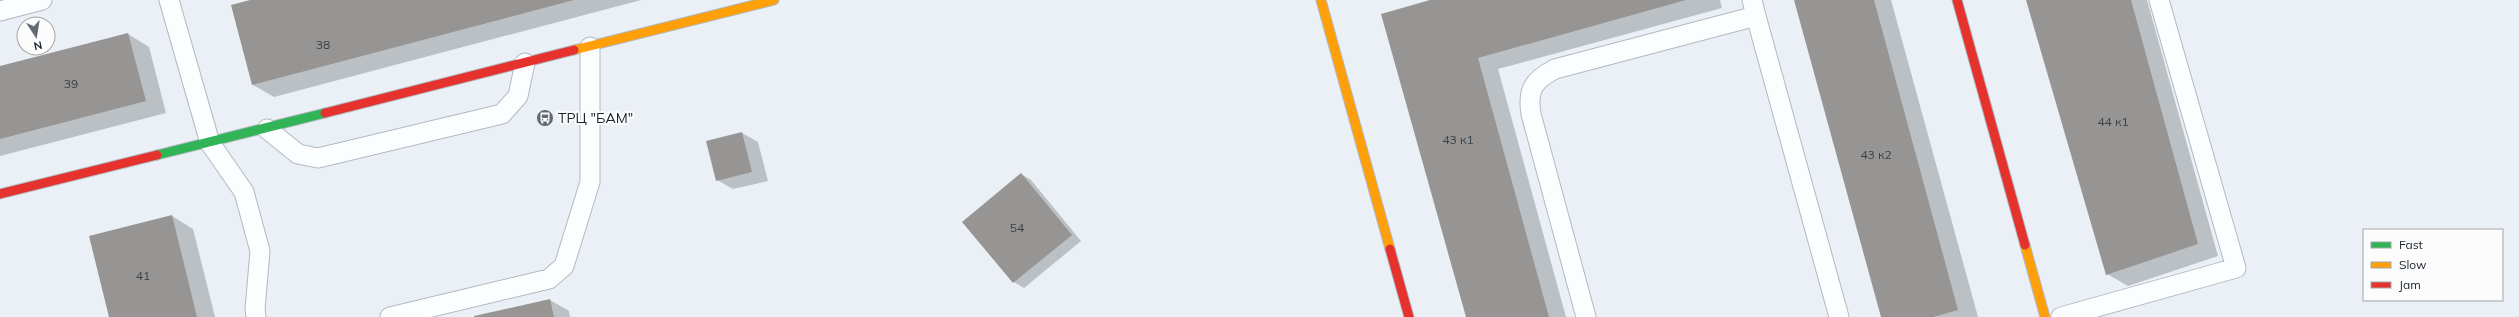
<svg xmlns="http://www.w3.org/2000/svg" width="2519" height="317" font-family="Mulish,sans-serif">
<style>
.shadow{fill:#0003}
.building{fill:#979594}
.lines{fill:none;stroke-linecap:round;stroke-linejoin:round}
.lane-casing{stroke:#b1bac1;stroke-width:21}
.fast-casing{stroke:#b1bac1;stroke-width:11}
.slow-casing{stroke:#b1bac1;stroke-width:11}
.jam-casing{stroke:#b1bac1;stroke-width:11}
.lane{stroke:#fcfdfe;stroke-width:19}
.fast{stroke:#30b455;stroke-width:9}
.slow{stroke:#ff9f0a;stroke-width:9}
.jam{stroke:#e5322d;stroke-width:9}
.labels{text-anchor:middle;stroke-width:4;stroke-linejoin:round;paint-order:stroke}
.number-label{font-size:12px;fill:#384047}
.poi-label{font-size:14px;fill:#19242d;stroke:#fcfcfc;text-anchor:start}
</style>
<rect width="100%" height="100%" fill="#eaf0f6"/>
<!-- shadow -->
<path class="shadow" d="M 254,0 L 641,0 L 274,97 L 253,85 L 232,6 Z
M 1434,0 L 1720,0 L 1722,8 L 1498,69 L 1566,317 L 1467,317 Z
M 1795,0 L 1891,0 L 1978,317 L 1882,317 Z
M 2027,0 L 2147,0 L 2218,256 L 2128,286 L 2107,274 Z
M 128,34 L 149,47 L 166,113 L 0,156 L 0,67 Z
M 742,133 L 758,142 L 768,181 L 733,189 L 717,180 Z
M 1021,174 L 1031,180 L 1081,241 L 1024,288 L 1014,282 L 964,222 Z
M 172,216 L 193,229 L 215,317 L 110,317 Z
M 550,300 L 569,311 L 570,317 L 476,317 Z"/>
<!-- building -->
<path class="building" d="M 250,0 L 574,0 L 252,85 L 231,5 Z
M 1430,0 L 1686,0 L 1478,58 L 1549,317 L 1466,317 L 1381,14 Z
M 1794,0 L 1874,0 L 1958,310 L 1933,317 L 1881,317 Z
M 2026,0 L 2131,0 L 2198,244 L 2106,275 Z
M 128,33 L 146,101 L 0,139 L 0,66 Z
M 742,132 L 752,172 L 716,181 L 706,141 Z
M 1021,173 L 1072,235 L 1013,283 L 962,222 Z
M 172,215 L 197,317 L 109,317 L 89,236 Z
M 550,299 L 554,317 L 474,317 L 474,316 Z"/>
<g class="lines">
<!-- lane casing -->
<g class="lane-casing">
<path id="lane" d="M 169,0 L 210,143 L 244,192 L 260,251 L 255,309 L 256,317
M 0,11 L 42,0
M 1756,16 L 1839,317
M 267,129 L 298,154 L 318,158 L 502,114 L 518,96 L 525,63
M 390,317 L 549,279 L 564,266 L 590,182 L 590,47
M 1586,317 L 1531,114 C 1527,89 1534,80 1555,69 L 1756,16 L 1752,0
M 2061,317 L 2236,268 L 2159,0"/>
</g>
<!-- fast casing -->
<g class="fast-casing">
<path id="fast" d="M 157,155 L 325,113"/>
</g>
<!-- slow casing -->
<g class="slow-casing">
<path id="slow" d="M 1321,0 L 1390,249
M 574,50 L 774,0
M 2025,245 L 2045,317"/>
</g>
<!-- jam casing -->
<g class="jam-casing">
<path id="jam" d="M 1957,0 L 2025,245
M 325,113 L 574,50
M 0,194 L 157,155
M 1390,249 L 1409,317"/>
</g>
<!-- lane -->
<use href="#lane" class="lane"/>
<!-- fast -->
<use href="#fast" class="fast"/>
<!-- slow -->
<use href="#slow" class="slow"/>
<!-- jam -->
<use href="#jam" class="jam"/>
</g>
<!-- icons -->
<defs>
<g id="bus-disc" transform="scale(0.9)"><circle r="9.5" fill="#626b73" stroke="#fcfcfc"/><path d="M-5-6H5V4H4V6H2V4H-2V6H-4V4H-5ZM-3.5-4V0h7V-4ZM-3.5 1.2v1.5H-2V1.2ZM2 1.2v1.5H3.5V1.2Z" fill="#fff"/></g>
</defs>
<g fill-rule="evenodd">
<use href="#bus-disc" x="545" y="118"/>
</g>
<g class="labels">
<!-- number labels -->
<g class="number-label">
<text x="323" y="49">38</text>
<text x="71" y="88">39</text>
<text x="2113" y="126">44 к1</text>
<text x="1458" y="144">43 к1</text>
<text x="1876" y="159">43 к2</text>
<text x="1017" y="232">54</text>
<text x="143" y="280">41</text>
</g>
<!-- poi labels -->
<g class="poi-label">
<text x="558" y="123">ТРЦ "БАМ"</text>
</g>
</g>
<!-- legend -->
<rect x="2363" y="229" width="140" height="72" fill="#fcfcfc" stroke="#a1a6a9"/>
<rect x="2371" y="242" width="20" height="6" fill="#30b455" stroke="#a1a6a9"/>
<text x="2399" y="249" font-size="12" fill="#19242d">Fast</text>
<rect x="2371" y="262" width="20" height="6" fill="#ff9f0a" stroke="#a1a6a9"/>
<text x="2399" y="269" font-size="12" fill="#19242d">Slow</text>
<rect x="2371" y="282" width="20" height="6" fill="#e5322d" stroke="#a1a6a9"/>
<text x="2399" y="289" font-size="12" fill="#19242d">Jam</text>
<!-- north arrow -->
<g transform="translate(36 36) rotate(168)"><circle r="19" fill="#fcfcfc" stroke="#a1a6a9"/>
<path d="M0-3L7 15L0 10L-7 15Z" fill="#626b73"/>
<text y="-6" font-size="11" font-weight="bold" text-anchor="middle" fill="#19242d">N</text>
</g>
</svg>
